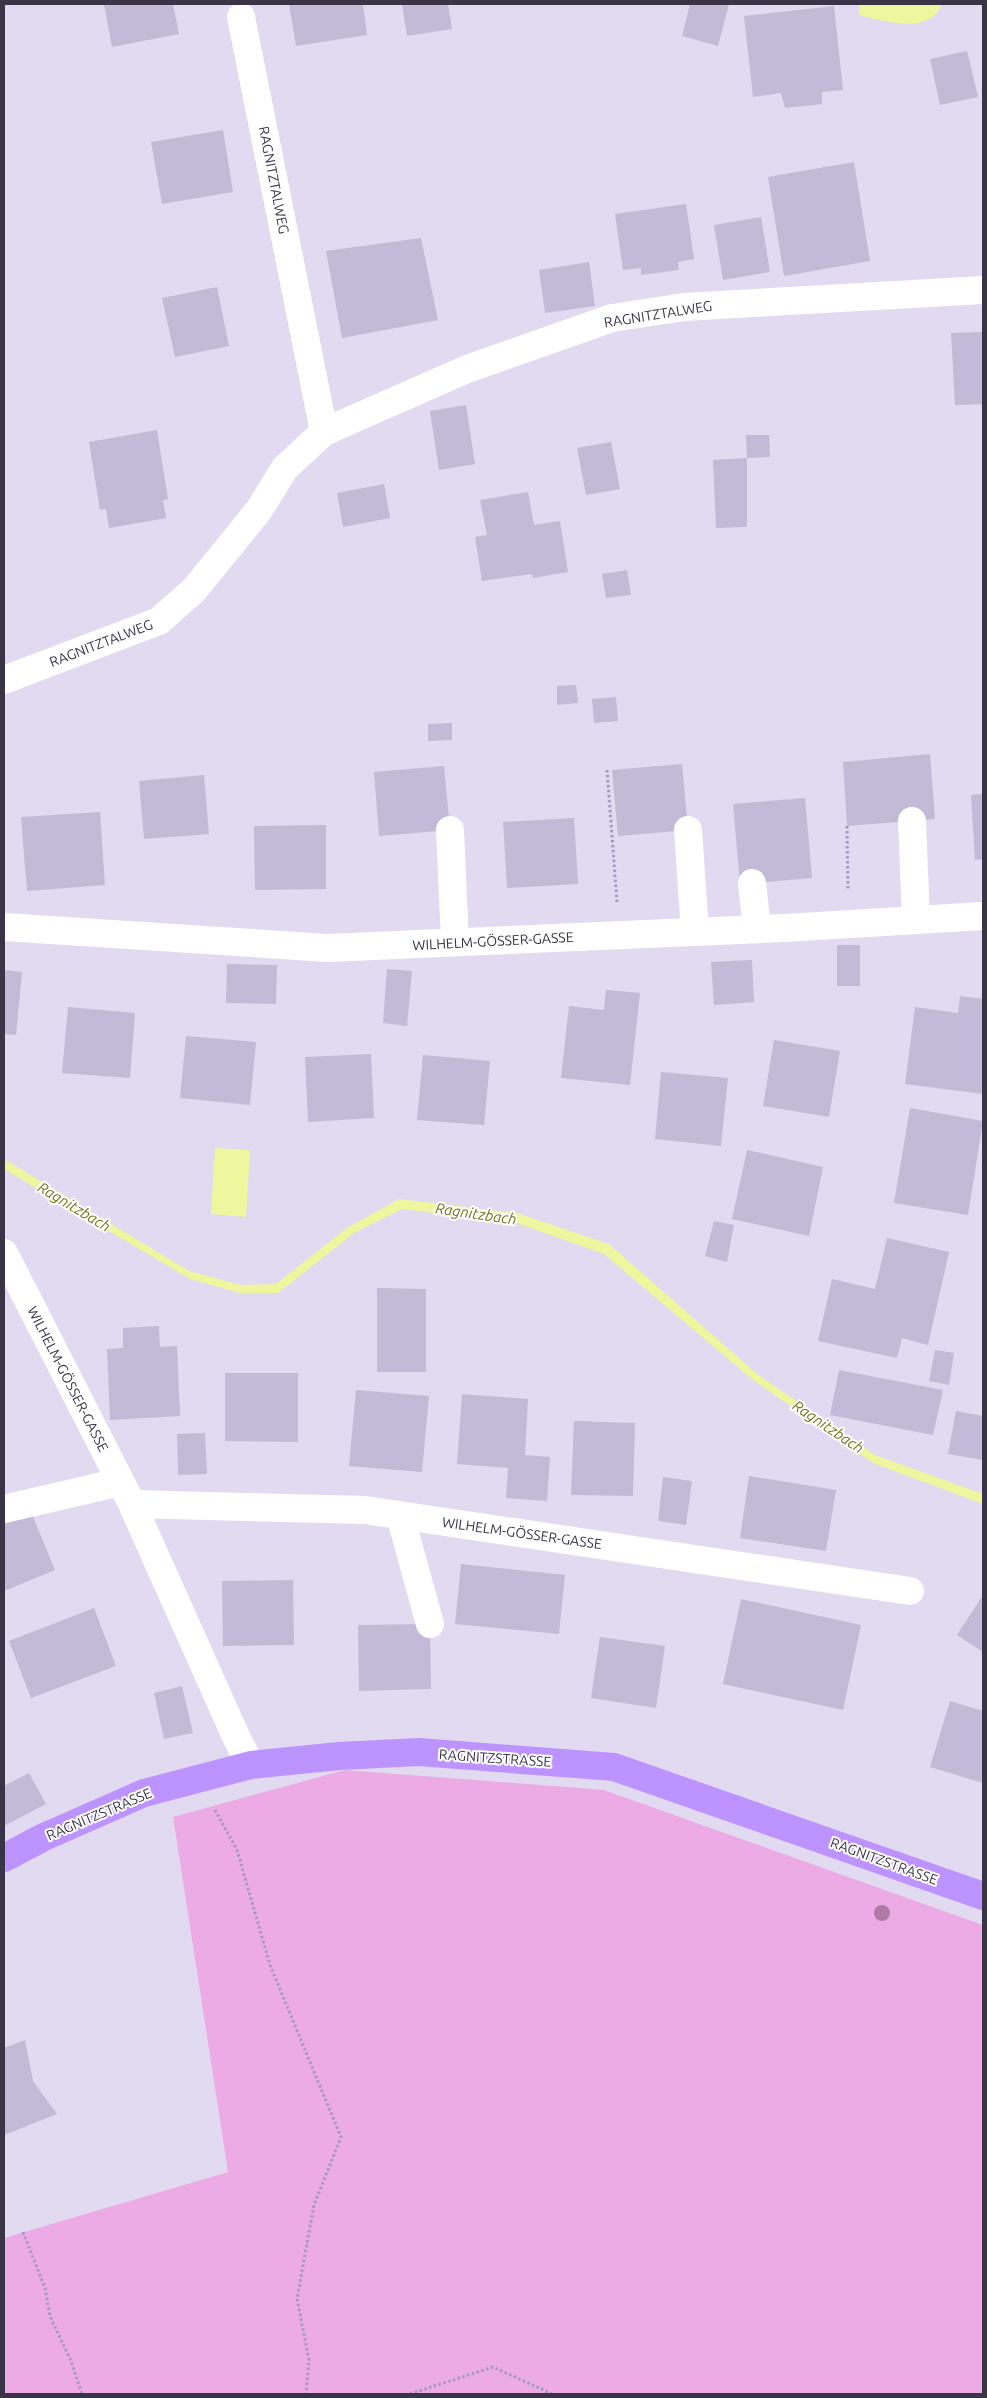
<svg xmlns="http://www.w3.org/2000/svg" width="987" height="2398" font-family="Ubuntu,sans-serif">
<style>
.residential{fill:#e2daf0}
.green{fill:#ecabe4}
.water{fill:#eff69d}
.building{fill:#c2bad7}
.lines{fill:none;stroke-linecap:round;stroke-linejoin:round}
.path{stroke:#a598c3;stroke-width:3;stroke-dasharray:2.5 2.5;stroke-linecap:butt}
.minor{stroke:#fff;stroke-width:28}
.major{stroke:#bd94ff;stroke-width:28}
.tree{fill:#af7ba4}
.labels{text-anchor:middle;stroke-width:4;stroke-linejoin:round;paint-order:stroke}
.street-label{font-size:14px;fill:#3a3447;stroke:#fff}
.water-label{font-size:15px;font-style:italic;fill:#6f781d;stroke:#fff}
</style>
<rect width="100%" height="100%" fill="#ebe6f4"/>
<!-- residential -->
<path class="residential" d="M 4,4 L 983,4 L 983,1925 L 604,1790 L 173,1817 L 228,2172 L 4,2238 Z"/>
<!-- green -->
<path class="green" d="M 345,1770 L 604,1790 L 983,1925 L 983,2394 L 4,2394 L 4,2238 L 228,2172 L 173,1817 Z"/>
<!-- water -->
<path class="water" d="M 859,4 L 942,4 C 929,36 884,21 859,15 Z
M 215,1148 L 250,1150 L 246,1217 L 211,1214 Z
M 4,1159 L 189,1271 L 241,1285 L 276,1284 L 347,1228 L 399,1199 L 517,1213 L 609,1244 L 757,1374 L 875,1455 L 983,1494 L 983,1504 L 873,1463 L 753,1380 L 604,1254 L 517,1223 L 402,1209 L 354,1233 L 278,1293 L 240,1293 L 190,1279 L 4,1169 Z"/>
<!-- building -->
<path class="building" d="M 104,4 L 173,4 L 179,34 L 112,47 Z
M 289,4 L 363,4 L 367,35 L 296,46 Z
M 402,4 L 448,4 L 452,29 L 407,36 Z
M 690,4 L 729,4 L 718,46 L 682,36 Z
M 834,6 L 843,90 L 822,92 L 822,104 L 785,108 L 781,93 L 753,97 L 744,16 Z
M 967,51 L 978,97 L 940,105 L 930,59 Z
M 223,130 L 233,192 L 162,204 L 151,142 Z
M 854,162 L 870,261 L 784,276 L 768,177 Z
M 686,204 L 694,259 L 678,262 L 679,270 L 641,275 L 641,268 L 623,270 L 615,214 Z
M 761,217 L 770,272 L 723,280 L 714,225 Z
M 421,238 L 438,320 L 342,338 L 326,251 Z
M 589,262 L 595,306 L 545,313 L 539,270 Z
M 217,287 L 229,346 L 175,357 L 162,298 Z
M 983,332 L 983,404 L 955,405 L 951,333 Z
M 466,405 L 475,464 L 439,470 L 430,411 Z
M 157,430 L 168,499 L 163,500 L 166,518 L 109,528 L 106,509 L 100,510 L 89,442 Z
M 746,435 L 769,435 L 770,457 L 747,458 Z
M 611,442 L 620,489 L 586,495 L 577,448 Z
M 747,458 L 747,527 L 716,528 L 713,460 Z
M 384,484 L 390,518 L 343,527 L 337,493 Z
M 528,492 L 534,525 L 560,521 L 568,572 L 533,578 L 532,574 L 482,581 L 475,537 L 487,535 L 480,500 Z
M 627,570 L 631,595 L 606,598 L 602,574 Z
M 576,685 L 578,703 L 557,705 L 557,686 Z
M 616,697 L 618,721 L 594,723 L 592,699 Z
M 452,723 L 452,740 L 428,741 L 428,724 Z
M 930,754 L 935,819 L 847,826 L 843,762 Z
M 682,764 L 688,830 L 618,836 L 612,770 Z
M 444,766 L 450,830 L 379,836 L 374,772 Z
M 204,775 L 209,834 L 144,839 L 139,781 Z
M 983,794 L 983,859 L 975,860 L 971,795 Z
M 805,798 L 812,878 L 740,884 L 733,804 Z
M 100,812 L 105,885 L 27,891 L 21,817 Z
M 574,818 L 578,884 L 507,888 L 503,822 Z
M 326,825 L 326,889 L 255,890 L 254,826 Z
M 837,945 L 860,945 L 860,986 L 837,986 Z
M 752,960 L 754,1002 L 714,1005 L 711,962 Z
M 227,964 L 277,965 L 276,1004 L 226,1003 Z
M 387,969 L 412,971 L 407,1026 L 383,1023 Z
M 4,970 L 22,972 L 16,1035 L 4,1034 Z
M 606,990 L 640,993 L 630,1085 L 561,1078 L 569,1006 L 604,1010 Z
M 960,996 L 983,999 L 983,1094 L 905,1084 L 915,1007 L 958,1013 Z
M 68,1007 L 135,1013 L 130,1078 L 62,1073 Z
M 186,1036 L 256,1042 L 250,1105 L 180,1098 Z
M 774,1040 L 840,1051 L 829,1117 L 763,1106 Z
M 371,1054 L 374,1118 L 308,1122 L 305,1057 Z
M 423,1055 L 490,1061 L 484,1125 L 417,1120 Z
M 661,1072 L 728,1078 L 721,1146 L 655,1139 Z
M 910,1108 L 983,1121 L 968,1215 L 894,1203 Z
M 747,1150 L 823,1167 L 809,1236 L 732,1219 Z
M 714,1221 L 734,1225 L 727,1262 L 705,1256 Z
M 887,1238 L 949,1252 L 928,1345 L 902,1338 L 897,1358 L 818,1341 L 832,1279 L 875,1289 Z
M 377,1288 L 426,1289 L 426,1372 L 377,1372 Z
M 159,1326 L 160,1347 L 177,1346 L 180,1416 L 110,1420 L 107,1349 L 123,1348 L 123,1328 Z
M 935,1350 L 954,1353 L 949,1385 L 929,1381 Z
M 839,1370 L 943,1390 L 933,1435 L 830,1415 Z
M 225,1373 L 298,1373 L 298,1442 L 225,1441 Z
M 356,1390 L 429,1396 L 422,1472 L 349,1466 Z
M 462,1394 L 528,1399 L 525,1455 L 550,1457 L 547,1501 L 506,1498 L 508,1468 L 457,1464 Z
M 956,1411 L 983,1416 L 983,1460 L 948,1454 Z
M 574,1421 L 635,1423 L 633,1496 L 571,1495 Z
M 205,1433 L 207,1474 L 178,1475 L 177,1434 Z
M 749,1476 L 836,1490 L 826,1551 L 740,1538 Z
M 663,1477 L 692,1481 L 686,1525 L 658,1521 Z
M 29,1507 L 55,1570 L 4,1591 L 4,1517 Z
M 461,1564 L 565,1575 L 559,1634 L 455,1624 Z
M 293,1580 L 294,1645 L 223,1646 L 222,1581 Z
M 983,1595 L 983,1652 L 957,1635 Z
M 741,1599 L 861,1625 L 843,1710 L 723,1684 Z
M 94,1608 L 116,1666 L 31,1698 L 9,1641 Z
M 430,1624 L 431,1689 L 359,1691 L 358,1625 Z
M 600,1637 L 665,1646 L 656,1708 L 591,1698 Z
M 182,1686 L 193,1733 L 164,1739 L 154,1693 Z
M 950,1701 L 983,1711 L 983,1783 L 930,1767 Z
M 29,1773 L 46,1804 L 4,1826 L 4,1786 Z
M 25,2040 L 33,2081 L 57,2114 L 4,2135 L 4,2048 Z"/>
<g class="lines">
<!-- path -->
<path class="path" d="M 607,770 L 617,902
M 847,826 L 848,890
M 215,1810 L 237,1850 L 270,1965 L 341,2137 L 314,2205 L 297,2299 L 309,2360 L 306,2394
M 23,2232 L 45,2288 L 50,2316 L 71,2361 L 82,2394
M 410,2394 L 493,2367 L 552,2394"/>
<!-- minor -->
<path class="minor" d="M 241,17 L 324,432
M 4,680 L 159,621 L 194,590 L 259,510 L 285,468 L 324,432 L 467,369 L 612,318 L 684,307 L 983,290
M 912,821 L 916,920
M 450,830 L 455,942
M 688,830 L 695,932
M 752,883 L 757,929
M 4,927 L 328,948 L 784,928 L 983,916
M 4,1253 L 132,1504 L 238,1741 L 251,1765
M 132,1504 L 365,1510 L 910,1591
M 4,1509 L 120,1482
M 400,1515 L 430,1624"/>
<!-- major -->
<path class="major" d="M 4,1858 L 44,1837 L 144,1793 L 251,1765 L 339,1756 L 419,1752 L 614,1767 L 983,1896"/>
</g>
<!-- trees -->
<circle class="tree" cx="882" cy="1913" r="8"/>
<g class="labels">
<!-- street labels -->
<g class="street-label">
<text transform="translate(274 180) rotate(79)" y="5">RAGNITZTALWEG</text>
<text transform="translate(658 314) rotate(-9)" y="5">RAGNITZTALWEG</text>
<text transform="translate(101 643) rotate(-21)" y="5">RAGNITZTALWEG</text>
<text transform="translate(493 941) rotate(-3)" y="5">WILHELM-GÖSSER-GASSE</text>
<text transform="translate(68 1379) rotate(63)" y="5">WILHELM-GÖSSER-GASSE</text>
<text transform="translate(522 1533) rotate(8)" y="5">WILHELM-GÖSSER-GASSE</text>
<text transform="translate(495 1758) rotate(4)" y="5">RAGNITZSTRASSE</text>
<text transform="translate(99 1814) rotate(-23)" y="5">RAGNITZSTRASSE</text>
<text transform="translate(884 1861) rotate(20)" y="5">RAGNITZSTRASSE</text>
</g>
<!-- water labels -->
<g class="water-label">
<text transform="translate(74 1207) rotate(31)" y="5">Ragnitzbach</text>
<text transform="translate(476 1214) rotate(8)" y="5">Ragnitzbach</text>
<text transform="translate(828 1427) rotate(34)" y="5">Ragnitzbach</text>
</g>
</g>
<!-- border -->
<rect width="987" height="2398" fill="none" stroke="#3a3447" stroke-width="10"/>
</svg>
